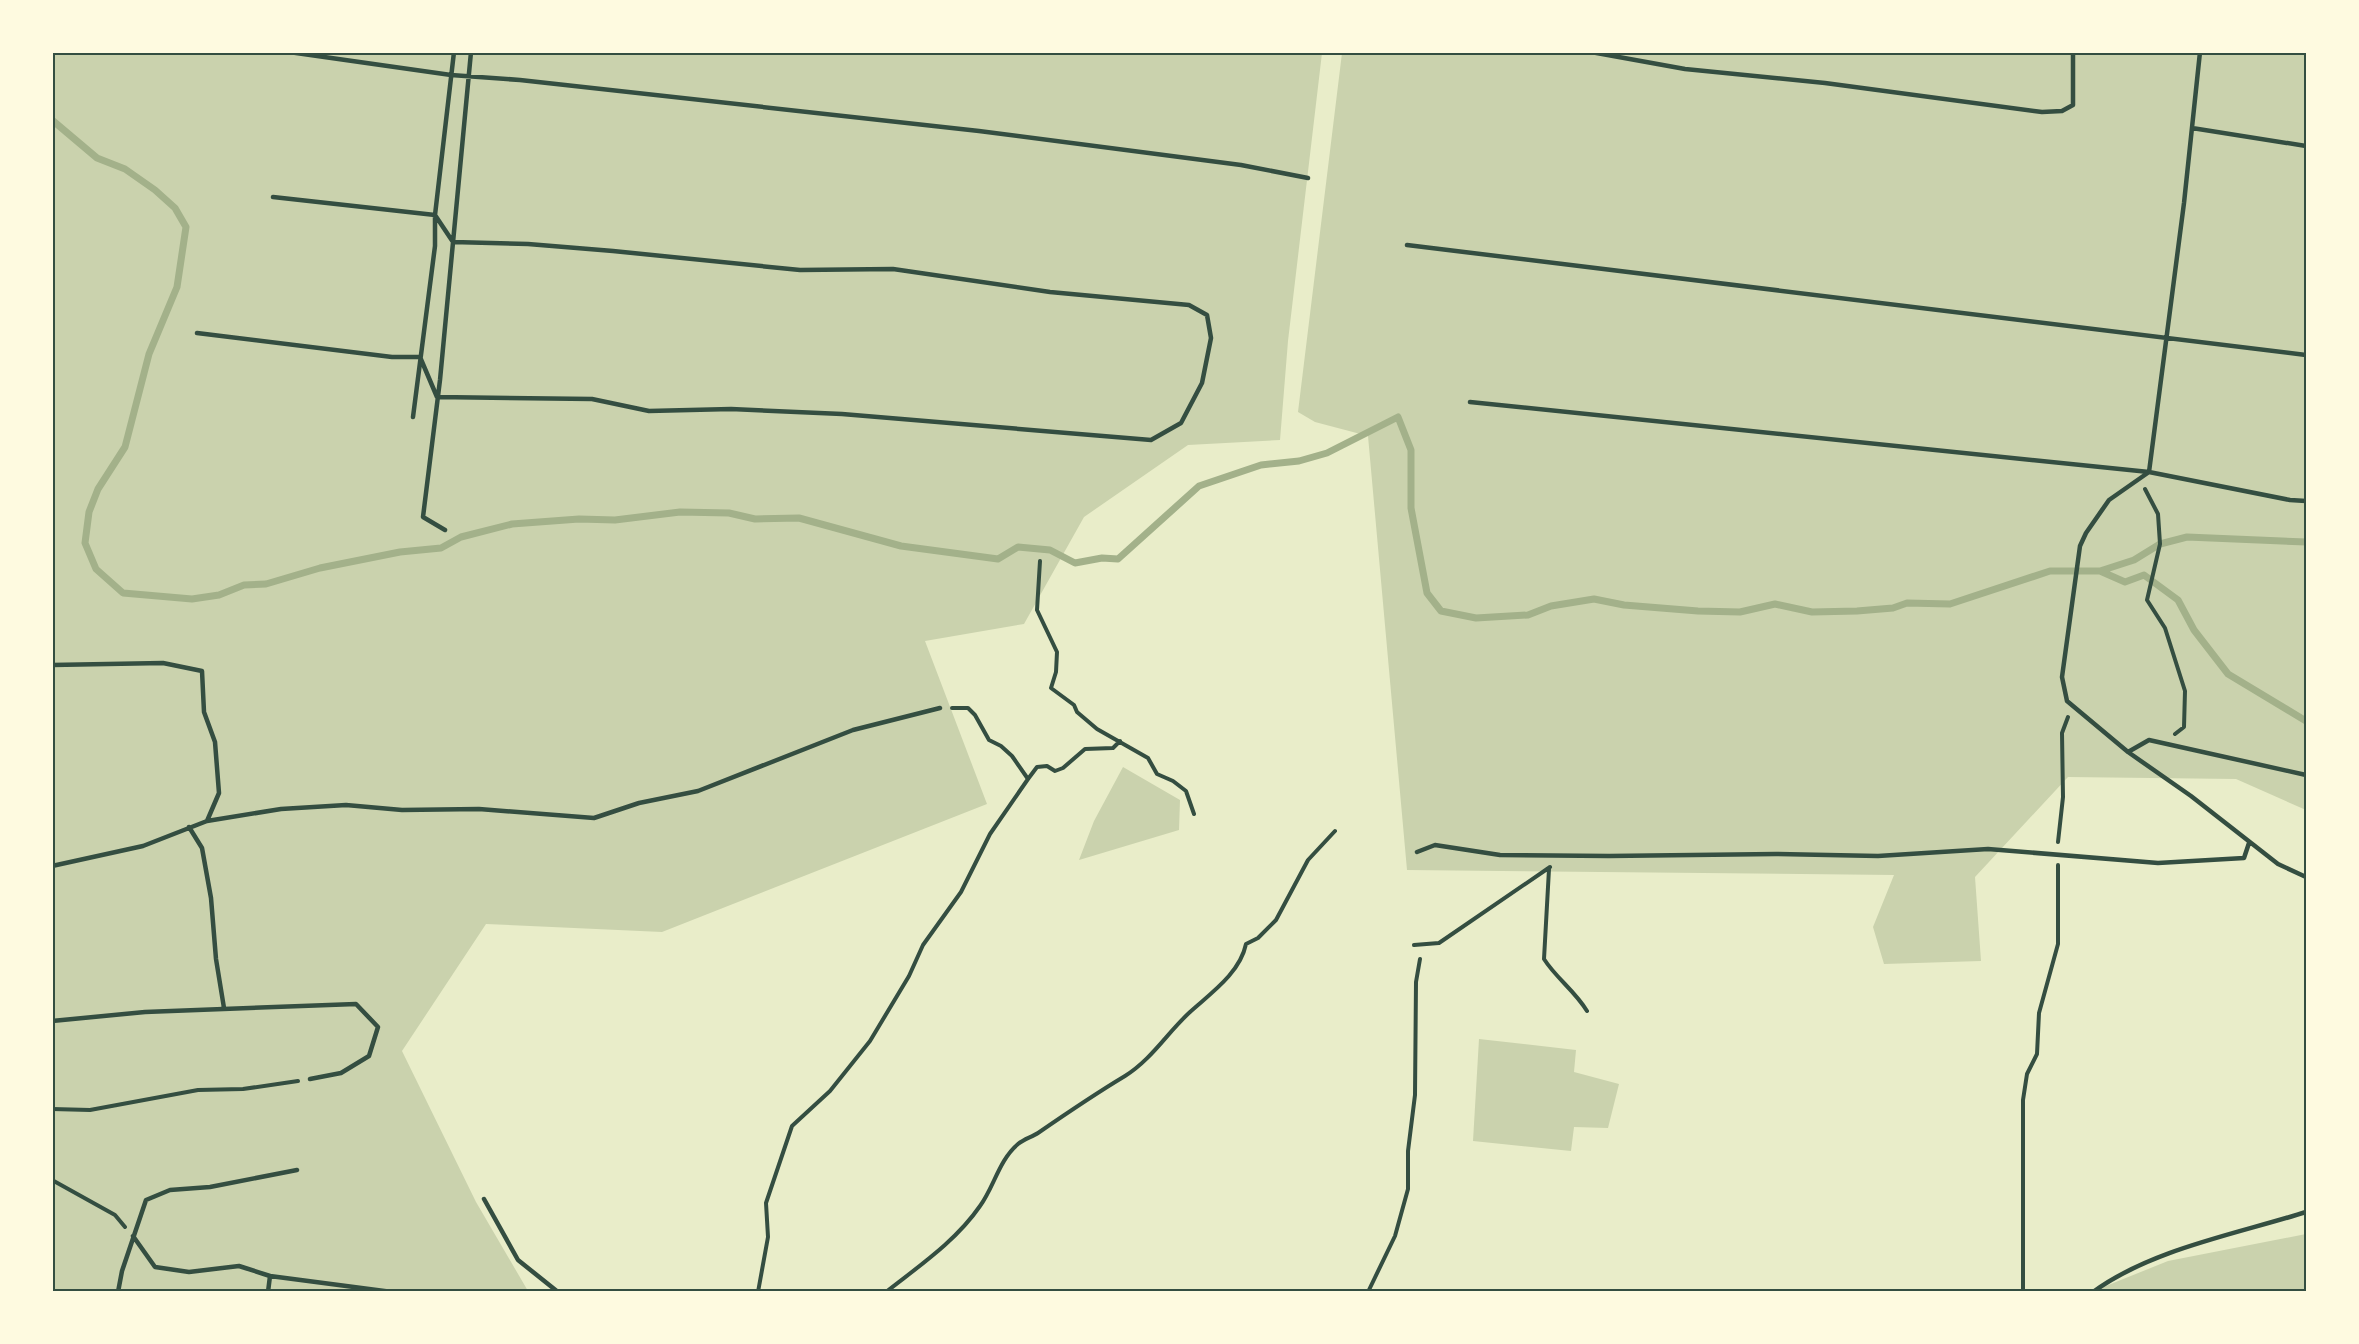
<svg xmlns="http://www.w3.org/2000/svg" width="2359" height="1344" font-family="Barlow,sans-serif">
<style>
.green{fill:#cad2ad}
.lines{fill:none;stroke-linecap:round;stroke-linejoin:round}
.stream{stroke:#a3b18a;stroke-width:7}
.path{stroke:#344e41;stroke-width:4}
.service{stroke:#344e41;stroke-width:4.5}
.neatline{fill:none;stroke:#344e41;stroke-width:2}
</style>
<rect width="100%" height="100%" fill="#e9edc9"/>
<!-- green -->
<path class="green" d="M 52,53 L 1322,53 L 1288,341 L 1280,440 L 1188,445 L 1084,517 L 1024,624 L 925,641 L 987,804 L 662,932 L 486,924 L 402,1051 L 476,1202 L 528,1291 L 53,1291 Z
M 1342,53 L 2306,53 L 2306,810 L 2236,779 L 2068,777 L 1975,877 L 1981,961 L 1884,964 L 1873,927 L 1894,875 L 1407,870 L 1368,436 L 1315,422 L 1298,412 Z
M 1123,767 L 1180,800 L 1179,830 L 1079,860 L 1094,821 Z
M 1479,1039 L 1576,1050 L 1574,1072 L 1619,1084 L 1608,1128 L 1574,1127 L 1571,1151 L 1473,1141 Z
M 2306,1234 L 2306,1291 L 2091,1292 L 2168,1261 Z"/>
<g class="lines">
<!-- stream -->
<path class="stream" d="M 52,120 L 97,158 L 125,169 L 155,190 L 175,208 L 186,227 L 177,287 L 149,354 L 125,447 L 98,489 L 89,512 L 85,543 L 96,569 L 123,593 L 192,599 L 219,595 L 244,585 L 266,584 L 320,568 L 400,552 L 441,548 L 461,537 L 512,524 L 579,519 L 615,520 L 680,512 L 729,513 L 755,519 L 799,518 L 901,546 L 998,559 L 1018,547 L 1050,550 L 1075,563 L 1102,558 L 1118,559 L 1199,486 L 1261,465 L 1299,461 L 1327,453 L 1398,417 L 1411,450 L 1411,508 L 1427,593 L 1441,611 L 1476,618 L 1528,615 L 1551,606 L 1594,599 L 1624,605 L 1698,611 L 1740,612 L 1775,604 L 1812,612 L 1857,611 L 1893,608 L 1907,603 L 1950,604 L 2050,571 L 2100,571 L 2125,582 L 2144,575 L 2178,600 L 2194,630 L 2228,674 L 2306,721
M 2100,571 L 2134,560 L 2160,544 L 2187,537 L 2306,542"/>
<!-- path -->
<path class="path" d="M 2145,489 L 2158,514 L 2160,544 L 2147,600 L 2165,628 L 2185,691 L 2184,727 L 2175,734
M 1040,561 L 1037,610 L 1057,652 L 1056,672 L 1051,688 L 1074,705 L 1077,712 L 1097,729 L 1148,758 L 1157,774 L 1173,781 L 1186,791 L 1194,814
M 952,708 L 968,708 L 975,715 L 989,740 L 1001,746 L 1012,756 L 1028,779 L 1037,767 L 1047,766 L 1055,771 L 1063,768 L 1085,749 L 1113,748 L 1120,741
M 2058,842 L 2063,797 L 2062,733 L 2068,717
M 1549,869 L 1544,959 C 1556,978 1575,991 1587,1011
M 1414,945 L 1439,943 L 1550,867
M 52,1109 L 90,1110 L 198,1090 L 243,1089 L 298,1081
M 52,1180 L 115,1215 L 125,1227
M 758,1292 L 768,1237 L 766,1203 L 792,1126 L 830,1091 L 870,1041 L 909,976 L 923,945 L 961,892 L 990,834 L 1028,779
M 886,1292 C 919,1266 956,1241 980,1206 C 994,1187 999,1160 1018,1144 C 1024,1139 1032,1137 1038,1133 C 1067,1113 1095,1094 1125,1076 C 1152,1059 1167,1033 1190,1012 C 1211,993 1240,973 1246,944 L 1258,938 L 1276,920 L 1308,860 L 1335,831
M 1368,1292 L 1395,1236 L 1408,1189 L 1408,1151 L 1415,1095 L 1416,982 L 1420,959
M 2023,1292 L 2023,1100 L 2027,1074 L 2037,1054 L 2039,1013 L 2058,944 L 2058,865"/>
<!-- service -->
<path class="service" d="M 289,52 L 451,75 L 520,80 L 979,131 L 1241,165 L 1308,178
M 1591,52 L 1685,69 L 1825,83 L 2042,112 L 2062,111 L 2073,105 L 2073,52
M 2200,52 L 2184,203 L 2149,472 L 2109,500 L 2086,533 L 2080,546 L 2062,677 L 2067,701 L 2128,752 L 2191,796 L 2278,864 L 2306,877
M 2192,128 L 2306,146
M 1407,245 L 2306,355
M 197,333 L 392,357 L 420,357 L 437,397 L 592,399 L 649,411 L 731,409 L 842,414 L 1151,440 L 1181,423 L 1202,383 L 1211,338 L 1207,315 L 1189,305 L 1050,292 L 893,269 L 800,270 L 613,251 L 528,244 L 453,242 L 435,215 L 273,197
M 1470,402 L 2149,472 L 2290,500 L 2306,501
M 413,417 L 435,246 L 435,215 L 454,52
M 445,530 L 423,517 L 440,380 L 471,52
M 52,665 L 163,663 L 202,671 L 204,712 L 215,742 L 219,793 L 207,821
M 2128,752 L 2149,740 L 2306,775
M 189,827 L 202,848 L 211,898 L 216,959 L 224,1008
M 1417,852 L 1435,845 L 1500,855 L 1609,856 L 1776,854 L 1878,856 L 1988,849 L 2158,863 L 2244,858 L 2249,843
M 52,866 L 143,846 L 207,821 L 281,809 L 346,805 L 402,810 L 479,809 L 594,818 L 639,803 L 698,791 L 853,730 L 940,708
M 52,1021 L 145,1012 L 356,1004 L 378,1027 L 369,1056 L 341,1073 L 310,1079
M 484,1199 L 518,1260 L 558,1292
M 133,1236 L 155,1267 L 189,1272 L 239,1266 L 270,1276 L 268,1292
M 270,1276 L 392,1292
M 118,1292 L 122,1271 L 146,1200 L 170,1190 L 210,1187 L 297,1170
M 2093,1292 C 2152,1249 2237,1234 2306,1212"/>
</g>
<!-- border -->
<rect width="2359" height="1344" fill="none" stroke="#fefae0" stroke-width="108"/>
<rect x="54" y="54" width="2251" height="1236" class="neatline"/>
</svg>
